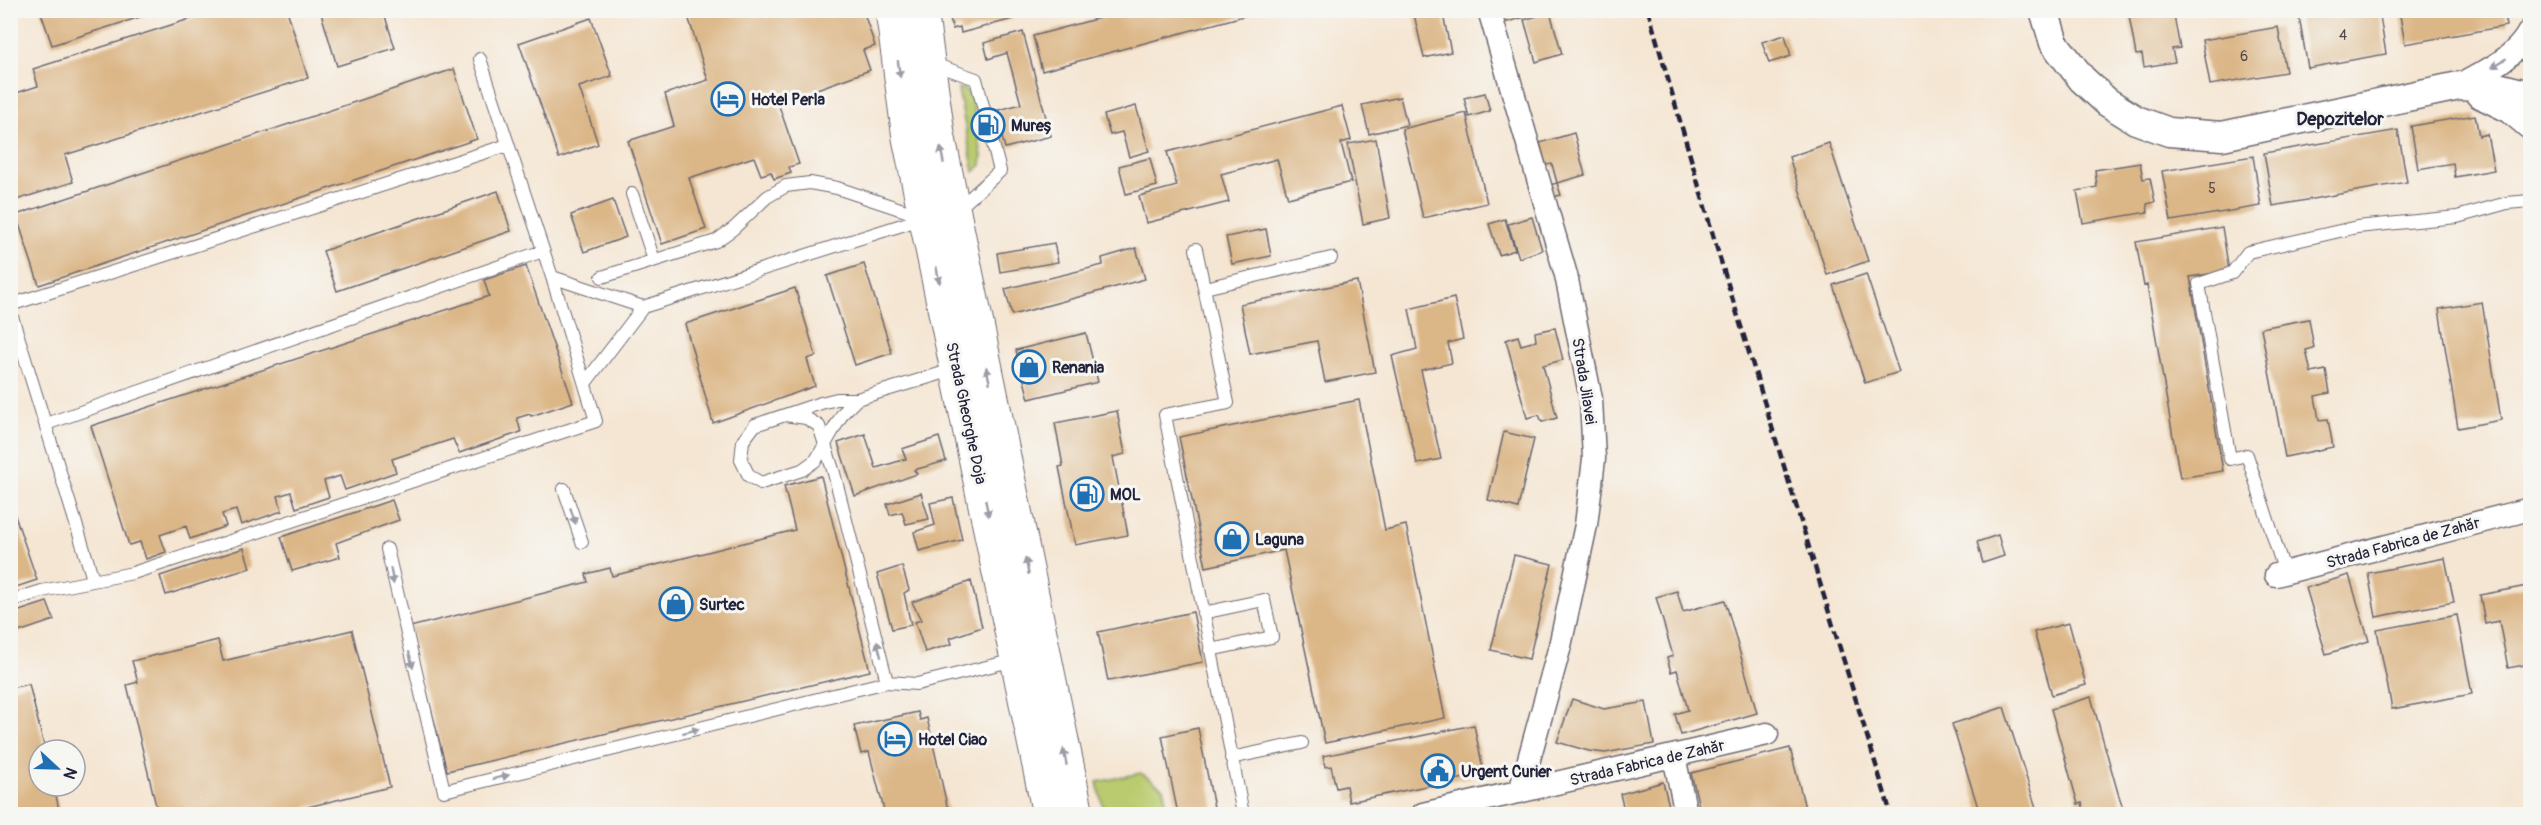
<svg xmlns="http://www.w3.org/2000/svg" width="2541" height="825" font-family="Pangolin,sans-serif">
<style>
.green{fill:#b9cb6e;stroke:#6e7654;stroke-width:1.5}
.building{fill:#dbb686}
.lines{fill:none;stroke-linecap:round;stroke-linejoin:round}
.service-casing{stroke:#6c6770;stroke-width:14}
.minor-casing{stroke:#6c6770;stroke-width:25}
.tertiary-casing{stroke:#6c6770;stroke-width:31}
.primary-casing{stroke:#6c6770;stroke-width:35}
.service{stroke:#fff;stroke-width:12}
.minor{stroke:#fff;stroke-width:22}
.tertiary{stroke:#fff;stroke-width:28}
.primary{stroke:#fff;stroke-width:33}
.rail{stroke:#22223b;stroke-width:4.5;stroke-dasharray:9 4.5;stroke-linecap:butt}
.oneway{fill:#9c9ca7}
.labels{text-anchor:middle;stroke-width:6;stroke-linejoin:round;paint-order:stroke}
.number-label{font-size:14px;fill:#50474e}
.poi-label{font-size:16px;font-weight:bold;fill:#22223b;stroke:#f6f6f2;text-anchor:start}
.street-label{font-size:16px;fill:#22223b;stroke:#f6f6f2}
.neighbourhood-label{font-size:18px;font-weight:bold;fill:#22223b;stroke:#f6f6f2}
</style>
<rect width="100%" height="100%" fill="#f6f6f2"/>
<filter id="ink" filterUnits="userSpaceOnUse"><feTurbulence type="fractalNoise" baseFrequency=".0167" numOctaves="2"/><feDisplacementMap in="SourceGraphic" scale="12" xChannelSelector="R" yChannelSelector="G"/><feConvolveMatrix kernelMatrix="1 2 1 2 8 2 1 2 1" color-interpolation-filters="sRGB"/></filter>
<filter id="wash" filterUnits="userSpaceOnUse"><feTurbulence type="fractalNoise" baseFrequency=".008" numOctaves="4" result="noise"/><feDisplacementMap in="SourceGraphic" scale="24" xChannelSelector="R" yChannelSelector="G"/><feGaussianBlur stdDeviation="1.35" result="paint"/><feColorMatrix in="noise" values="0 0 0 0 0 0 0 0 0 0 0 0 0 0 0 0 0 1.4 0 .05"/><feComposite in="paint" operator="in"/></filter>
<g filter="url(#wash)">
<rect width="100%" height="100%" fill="#f5e6d3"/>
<!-- green -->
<path class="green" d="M 962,88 L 968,93 L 972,100 L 982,156 L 981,165 L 974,172 L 958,89 Z
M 1141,773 L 1163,788 L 1169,814 L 1105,814 L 1097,782 Z"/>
<g id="blocks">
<!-- building -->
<path class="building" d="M 40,10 L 159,10 L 159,11 L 52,45 Z
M 218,10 L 287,10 L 308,78 L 65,155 L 73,182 L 10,202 L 10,95 L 38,86 L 33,69 Z
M 320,10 L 383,10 L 395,48 L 337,66 Z
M 686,10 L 761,10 L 764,18 L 786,10 L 863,10 L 875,46 L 863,50 L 870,70 L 778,103 L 799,164 L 789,167 L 791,173 L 774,179 L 771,172 L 761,175 L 754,157 L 689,178 L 706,229 L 662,244 L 628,141 L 674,126 L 665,94 L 708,80 Z
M 967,10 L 1023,10 L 1023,11 L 1012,14 L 1013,19 L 961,33 L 960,27 L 953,29 L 949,15 Z
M 1129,10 L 1262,10 L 1262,11 L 1042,71 L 1033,36 Z
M 1413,10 L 1442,10 L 1451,52 L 1424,58 Z
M 1500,10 L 1523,10 L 1525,17 L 1504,23 Z
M 2128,10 L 2173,10 L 2180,48 L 2172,49 L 2175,62 L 2144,67 L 2142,54 L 2136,55 Z
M 2336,10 L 2379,10 L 2386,54 L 2308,68 L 2299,17 Z
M 2399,10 L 2504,10 L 2507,26 L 2405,44 Z
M 1550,12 L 1562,54 L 1536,62 L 1524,20 Z
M 591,18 L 612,76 L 579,87 L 598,144 L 559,158 L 519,43 Z
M 2278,27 L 2286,72 L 2210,85 L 2202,40 Z
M 1023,32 L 1051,136 L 1005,148 L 995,111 L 1021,104 L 1007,53 L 988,59 L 984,43 Z
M 1785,35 L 1791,56 L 1769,63 L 1762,42 Z
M 454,69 L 477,139 L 39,285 L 16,215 Z
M 1485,93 L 1490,111 L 1469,117 L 1464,98 Z
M 1400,97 L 1407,125 L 1369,134 L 1362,105 Z
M 1136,106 L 1149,151 L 1129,157 L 1122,132 L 1110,135 L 1104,115 Z
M 1342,106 L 1351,140 L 1341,143 L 1351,182 L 1288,198 L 1277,159 L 1221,174 L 1229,202 L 1146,223 L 1139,196 L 1177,186 L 1167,152 Z
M 1466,113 L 1487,203 L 1423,218 L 1402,129 Z
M 2475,115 L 2479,136 L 2487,134 L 2494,170 L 2455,177 L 2453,163 L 2418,169 L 2411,126 Z
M 2398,130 L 2407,182 L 2273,206 L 2264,153 Z
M 1574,133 L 1585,175 L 1557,183 L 1552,164 L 1546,165 L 1540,143 Z
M 1376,139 L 1390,218 L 1363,224 L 1348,144 Z
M 1829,143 L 1868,261 L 1827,275 L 1789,157 Z
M 2253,156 L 2261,206 L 2171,221 L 2162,171 Z
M 1150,158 L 1157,186 L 1126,194 L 1119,166 Z
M 2140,163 L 2143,179 L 2150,178 L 2155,202 L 2147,204 L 2148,212 L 2083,223 L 2077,191 L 2097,187 L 2095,170 Z
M 1557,183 L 1561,195 L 1549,198 L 1546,186 Z
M 498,191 L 511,231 L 337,291 L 323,251 Z
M 613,200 L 626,237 L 584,252 L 571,215 Z
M 1532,217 L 1542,250 L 1519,258 L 1508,224 Z
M 1505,219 L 1515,250 L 1499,255 L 1489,224 Z
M 2222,227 L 2229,271 L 2190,277 L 2223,471 L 2180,478 L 2147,285 L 2144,286 L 2136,242 Z
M 1266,229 L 1271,256 L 1232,264 L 1226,237 Z
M 1054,243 L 1058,262 L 1000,272 L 997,253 Z
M 1136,248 L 1145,279 L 1012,315 L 1005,289 L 1103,265 L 1102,258 Z
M 864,264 L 892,353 L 855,365 L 827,276 Z
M 526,266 L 573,402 L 531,416 L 530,414 L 517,418 L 521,432 L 459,453 L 453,439 L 392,459 L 396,472 L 345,490 L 340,476 L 324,481 L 329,497 L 296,508 L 291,492 L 278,496 L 282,511 L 241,525 L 236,510 L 222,514 L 226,526 L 190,539 L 186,526 L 160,535 L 166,552 L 146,559 L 140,542 L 129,545 L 91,426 L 489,296 L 484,280 Z
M 1866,274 L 1899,372 L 1865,383 L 1833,285 Z
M 1357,281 L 1375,372 L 1325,382 L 1317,341 L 1250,354 L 1240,304 Z
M 795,288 L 816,356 L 807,359 L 815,386 L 713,423 L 685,324 Z
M 1454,298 L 1463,339 L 1448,343 L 1452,363 L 1421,370 L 1441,459 L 1417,464 L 1392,356 L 1417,349 L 1409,309 Z
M 2482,302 L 2501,420 L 2458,428 L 2439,309 Z
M 2309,319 L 2314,348 L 2306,350 L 2311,373 L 2326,370 L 2330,393 L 2315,396 L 2319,420 L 2328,419 L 2333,447 L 2285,457 L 2261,328 Z
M 1555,328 L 1563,360 L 1543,365 L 1557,418 L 1542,422 L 1539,415 L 1527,418 L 1506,340 L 1518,336 L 1521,345 L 1536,341 L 1535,332 Z
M 1086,333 L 1098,382 L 1029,399 L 1016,350 Z
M 1359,400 L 1385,530 L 1406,525 L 1445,718 L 1325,743 L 1284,550 L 1206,567 L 1179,437 Z
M 1117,411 L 1125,454 L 1113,457 L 1128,535 L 1075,545 L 1059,467 L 1063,466 L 1055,423 Z
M 1504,432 L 1534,439 L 1518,508 L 1488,500 Z
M 865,434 L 876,468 L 906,459 L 902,449 L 939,437 L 946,461 L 914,470 L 917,474 L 855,496 L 838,443 Z
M 821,476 L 870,671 L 447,771 L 410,627 L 588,582 L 586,574 L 610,568 L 612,576 L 795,530 L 784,486 Z
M 921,493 L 929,519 L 906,524 L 902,512 L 890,515 L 887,504 Z
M 953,498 L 962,540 L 919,551 L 914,532 L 935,525 L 930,503 Z
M 392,500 L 399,520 L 336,543 L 340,557 L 292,571 L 281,537 Z
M 10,501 L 37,580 L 10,589 Z
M 1998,535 L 2004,556 L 1983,563 L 1977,542 Z
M 244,548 L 250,568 L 166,595 L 160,576 Z
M 1514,555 L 1552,564 L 1529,659 L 1491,650 Z
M 2445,558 L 2454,602 L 2376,617 L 2368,573 Z
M 902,566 L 909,590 L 904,593 L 911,625 L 892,629 L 877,574 Z
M 2349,575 L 2369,641 L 2326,654 L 2306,588 Z
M 971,581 L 982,627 L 950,638 L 952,644 L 925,652 L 915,622 L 921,620 L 912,602 Z
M 2527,586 L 2530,606 L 2530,664 L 2508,668 L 2499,621 L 2485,624 L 2480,595 Z
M 1677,591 L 1683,612 L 1725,600 L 1757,713 L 1681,735 L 1675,714 L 1688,710 L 1677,670 L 1671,672 L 1667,658 L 1673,656 L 1656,597 Z
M 47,602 L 54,620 L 10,635 L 10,614 Z
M 1193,612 L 1203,662 L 1108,681 L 1098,632 Z
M 2457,615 L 2472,694 L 2392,709 L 2377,630 Z
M 2069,623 L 2086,685 L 2052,695 L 2034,632 Z
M 352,630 L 390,787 L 279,814 L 158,814 L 127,685 L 138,682 L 132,661 L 218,640 L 223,661 Z
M 29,684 L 45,750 L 39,750 L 39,786 L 54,786 L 60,814 L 10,814 L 10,688 Z
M 2091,697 L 2118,793 L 2125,814 L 2085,814 L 2082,803 L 2078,804 L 2051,709 Z
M 1572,699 L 1604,709 L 1646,702 L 1654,744 L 1605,753 L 1589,751 L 1557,742 Z
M 2004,707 L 2038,814 L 1980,814 L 1952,724 Z
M 918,712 L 920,720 L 927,718 L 949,814 L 885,814 L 869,752 L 861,754 L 854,726 Z
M 1474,725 L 1484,774 L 1349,802 L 1346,786 L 1336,788 L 1331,766 L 1325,767 L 1323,756 Z
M 1198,728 L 1214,807 L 1178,814 L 1162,736 Z
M 1790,748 L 1806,812 L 1797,814 L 1701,814 L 1691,773 Z
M 1663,782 L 1671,814 L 1650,814 L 1648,809 L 1625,814 L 1620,794 Z"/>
</g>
</g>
<g filter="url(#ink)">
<use href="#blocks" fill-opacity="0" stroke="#6c6770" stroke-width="1.5"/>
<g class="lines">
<!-- service casing -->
<g class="service-casing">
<path id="service" d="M 480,59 L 552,277
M 931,63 L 976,79 L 1000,171 L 958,209
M 632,194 L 654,260
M 1196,249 L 1228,403 L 1165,415 L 1243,814
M 602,277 L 716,241 L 733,229 L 767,197 L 786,186 L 810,183 L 837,188 L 921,216
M 1205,288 L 1331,258
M 10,305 L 508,145
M 10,310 L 93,579
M 586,382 L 643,307 L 924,218
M 857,399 L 843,413 L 816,460 L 802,470 L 761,483 L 749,476 L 741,460 L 743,441 L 755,425 L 821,403 L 837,399 L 857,399 L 956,369
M 46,424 L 543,251
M 564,489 L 582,542
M 387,549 L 444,791 L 887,682 L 834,473 L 819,426 L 806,418 L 785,415
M 2285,573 L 2247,455 L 2230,459 L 2199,284 L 2232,273 L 2248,252 L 2357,227 L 2457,217 L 2507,203 L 2530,201
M 10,601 L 42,591 L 133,573 L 596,421 L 552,277 L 643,307
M 1203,613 L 1264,600 L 1272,637 L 1210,650
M 887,682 L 917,684 L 1015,660
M 1231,758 L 1302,743"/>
</g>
<!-- minor casing -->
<g class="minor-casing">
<path id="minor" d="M 1489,10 L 1566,275 L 1591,399 L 1594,459 L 1586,525 L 1560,646 L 1520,792
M 2459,86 C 2485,71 2516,58 2530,30
M 2276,575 L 2530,509
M 1674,756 L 1686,814
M 1423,814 L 1767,734"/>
</g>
<!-- tertiary casing -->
<g class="tertiary-casing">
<path id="tertiary" d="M 2044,10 L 2054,43 L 2082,79 L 2107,102 L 2136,120 L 2169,132 L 2222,136 L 2459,86 L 2502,88 L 2530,95
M 2480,94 L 2511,109 L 2530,125"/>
</g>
<!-- primary casing -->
<g class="primary-casing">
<path id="primary" d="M 892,10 L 909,138 L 1049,814
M 921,10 L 938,134 L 1077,814"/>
</g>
<!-- service -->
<use href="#service" class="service"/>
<!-- minor -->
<use href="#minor" class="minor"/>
<!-- tertiary -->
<use href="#tertiary" class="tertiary"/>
<!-- primary -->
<use href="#primary" class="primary"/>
<!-- rail -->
<path class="rail" d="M 1648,10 L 1715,242 L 1891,814"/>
</g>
<!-- one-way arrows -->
<defs><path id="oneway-solid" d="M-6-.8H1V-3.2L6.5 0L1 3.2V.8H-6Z" transform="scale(1.5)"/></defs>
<g class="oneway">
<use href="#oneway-solid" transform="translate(2499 63) rotate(148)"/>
<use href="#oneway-solid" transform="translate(899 69) rotate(82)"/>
<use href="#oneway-solid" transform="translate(942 155) rotate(-101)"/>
<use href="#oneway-solid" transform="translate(938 275) rotate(78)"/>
<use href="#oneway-solid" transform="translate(988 375) rotate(-102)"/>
<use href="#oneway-solid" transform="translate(987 508) rotate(78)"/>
<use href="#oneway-solid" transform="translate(573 516) rotate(72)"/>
<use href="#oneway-solid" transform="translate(1027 566) rotate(-101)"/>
<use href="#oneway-solid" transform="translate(392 576) rotate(79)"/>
<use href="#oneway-solid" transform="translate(879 649) rotate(-104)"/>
<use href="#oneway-solid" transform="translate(411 660) rotate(76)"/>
<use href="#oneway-solid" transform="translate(691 731) rotate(-14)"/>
<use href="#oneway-solid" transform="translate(1065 757) rotate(-101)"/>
<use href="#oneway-solid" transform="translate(501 777) rotate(-14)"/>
</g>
</g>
<!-- icons -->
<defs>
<g id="hotel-ring" transform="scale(1.725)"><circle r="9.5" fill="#f6f6f2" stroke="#1f6fb2" stroke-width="1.5"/><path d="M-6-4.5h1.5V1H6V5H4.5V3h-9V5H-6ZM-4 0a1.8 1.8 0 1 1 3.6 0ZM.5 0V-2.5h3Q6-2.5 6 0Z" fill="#1f6fb2"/></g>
<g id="fuel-ring" transform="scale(1.725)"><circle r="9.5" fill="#f6f6f2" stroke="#1f6fb2" stroke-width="1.5"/><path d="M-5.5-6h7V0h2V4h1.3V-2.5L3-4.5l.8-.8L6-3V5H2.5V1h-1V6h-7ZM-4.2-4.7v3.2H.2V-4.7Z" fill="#1f6fb2"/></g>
<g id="shop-ring" transform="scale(1.725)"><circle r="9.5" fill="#f6f6f2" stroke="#1f6fb2" stroke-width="1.5"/><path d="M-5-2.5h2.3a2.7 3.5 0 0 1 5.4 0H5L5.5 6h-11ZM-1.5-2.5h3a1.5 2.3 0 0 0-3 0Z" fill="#1f6fb2"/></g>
<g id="civic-ring" transform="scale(1.725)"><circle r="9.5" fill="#f6f6f2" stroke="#1f6fb2" stroke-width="1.5"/><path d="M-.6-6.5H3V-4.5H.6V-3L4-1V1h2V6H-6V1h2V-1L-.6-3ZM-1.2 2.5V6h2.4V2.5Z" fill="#1f6fb2"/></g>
</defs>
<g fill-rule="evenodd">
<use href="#hotel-ring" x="728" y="99"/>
<use href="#fuel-ring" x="988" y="125"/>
<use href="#shop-ring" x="1029" y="367"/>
<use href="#fuel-ring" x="1087" y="494"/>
<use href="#shop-ring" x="1232" y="539"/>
<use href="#shop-ring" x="676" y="604"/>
<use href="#hotel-ring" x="895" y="739"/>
<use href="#civic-ring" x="1438" y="771"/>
</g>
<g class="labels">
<!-- number labels -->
<g class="number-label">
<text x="2343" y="40">4</text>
<text x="2244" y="61">6</text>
<text x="2212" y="193">5</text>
</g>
<!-- poi labels -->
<g class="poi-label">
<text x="751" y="105">Hotel Perla</text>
<text x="1011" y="131">Mureș</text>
<text x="1052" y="373">Renania</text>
<text x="1110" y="500">MOL</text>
<text x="1255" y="545">Laguna</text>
<text x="699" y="610">Surtec</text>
<text x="918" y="745">Hotel Ciao</text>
<text x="1461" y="777">Urgent Curier</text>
</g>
<!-- street labels -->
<g class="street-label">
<text transform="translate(1585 381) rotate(81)" y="6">Strada Jilavei</text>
<text transform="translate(967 413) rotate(78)" y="6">Strada Gheorghe Doja</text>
<text transform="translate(2403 542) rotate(-15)" y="6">Strada Fabrica de Zahăr</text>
<text transform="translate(1647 762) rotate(-13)" y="6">Strada Fabrica de Zahăr</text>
</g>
<!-- neighbourhood labels -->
<g class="neighbourhood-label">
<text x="2340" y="125">Depozitelor</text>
</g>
</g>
<!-- margin -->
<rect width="2541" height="825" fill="none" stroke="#f6f6f2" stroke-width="36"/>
<!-- north arrow -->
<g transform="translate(57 768) rotate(112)"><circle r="28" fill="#f6f6f2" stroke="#a1a1a9" stroke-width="1.5"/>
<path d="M0-4.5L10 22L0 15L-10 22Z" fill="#1f6fb2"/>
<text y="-9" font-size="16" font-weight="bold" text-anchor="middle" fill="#22223b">N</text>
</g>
</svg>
